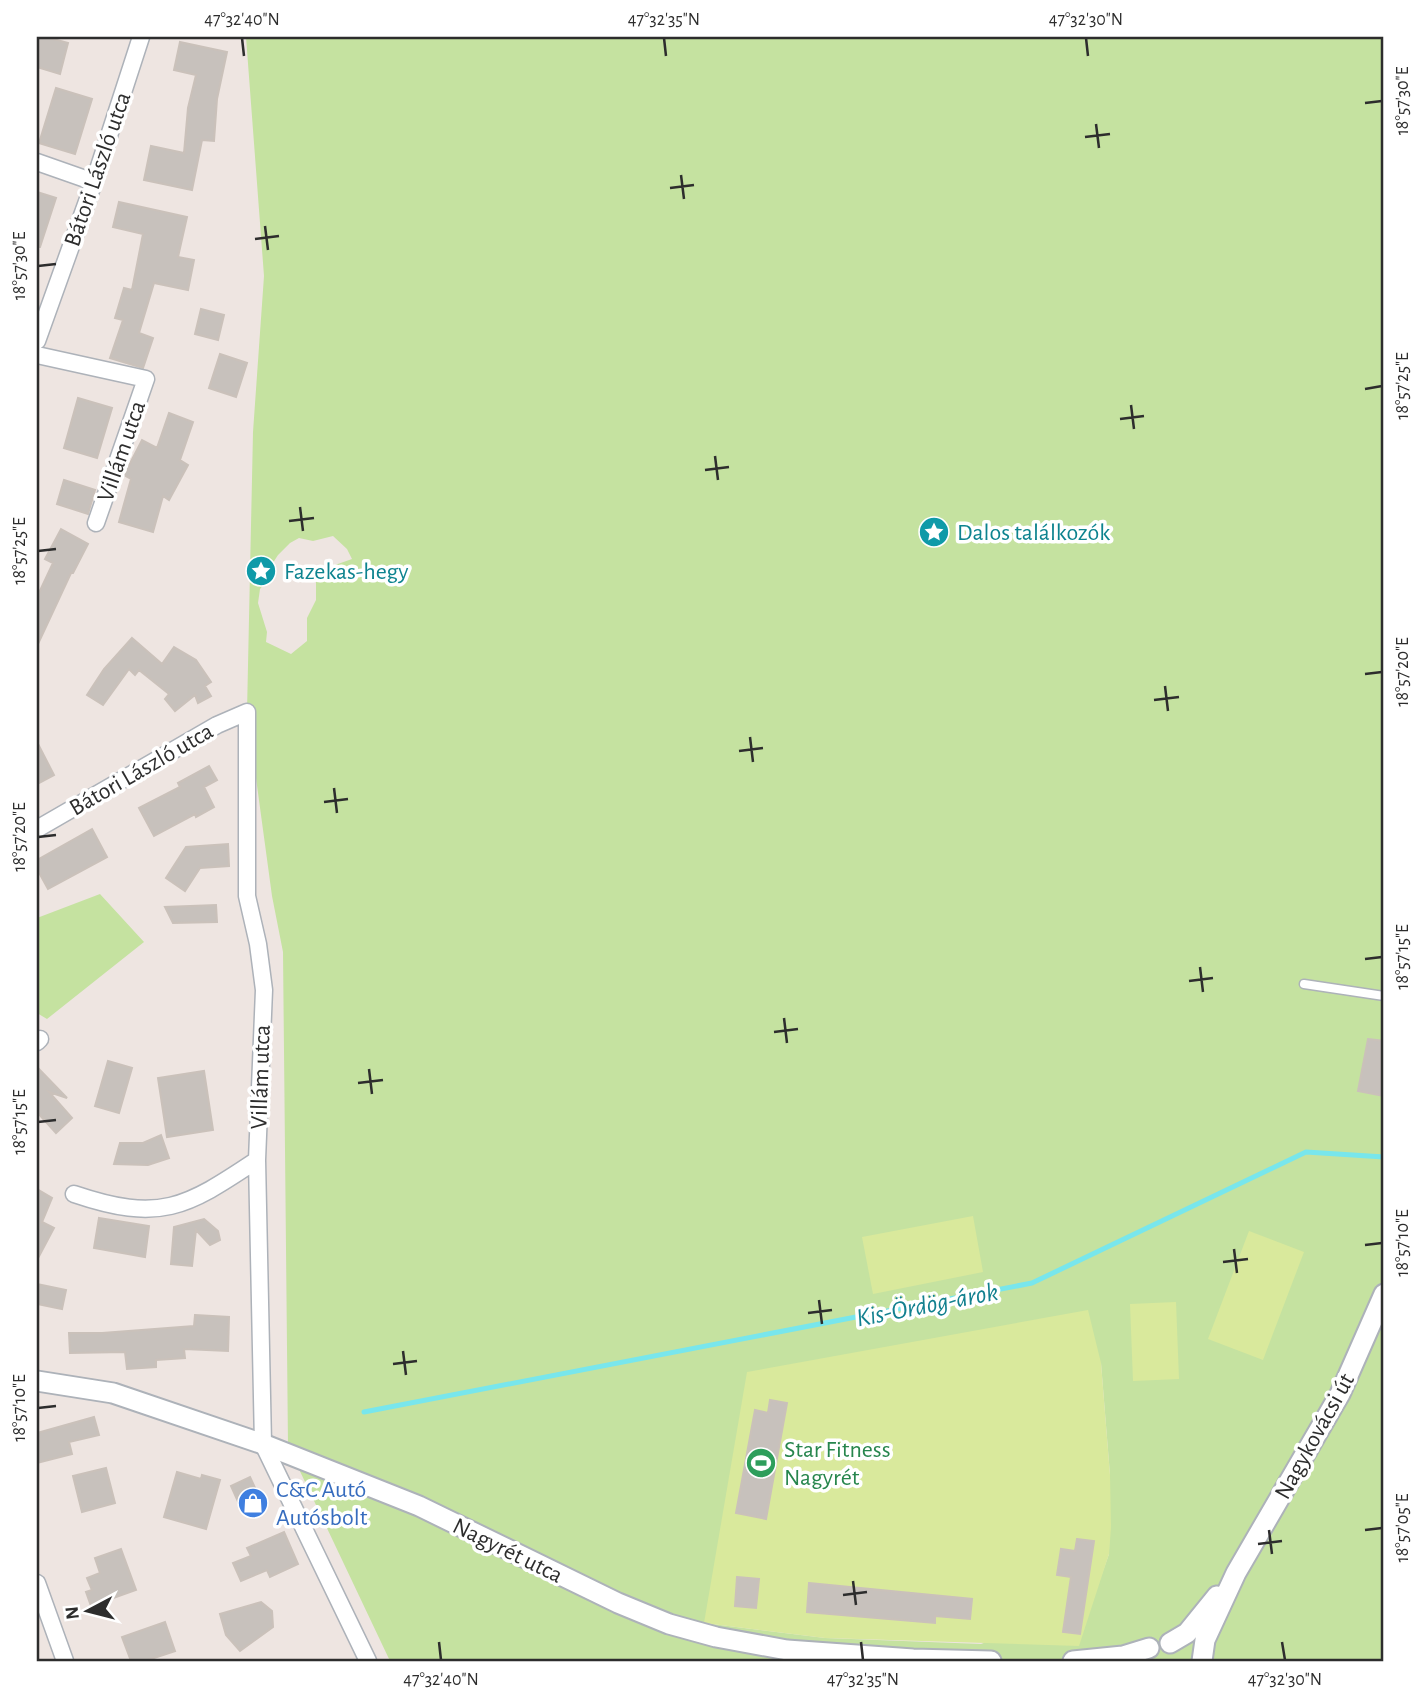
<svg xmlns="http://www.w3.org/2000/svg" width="1421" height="1698" font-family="'Alegreya Sans',sans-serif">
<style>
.green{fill:#c5e2a0;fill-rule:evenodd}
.pitch{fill:#d9e99c}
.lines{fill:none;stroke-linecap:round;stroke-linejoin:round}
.stream{stroke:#78e6ec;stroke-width:5}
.building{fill:#c7c1bc;stroke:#cac1ba;stroke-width:2}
.service-casing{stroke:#adb2b9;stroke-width:11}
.minor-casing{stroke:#adb2b9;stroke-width:19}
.tertiary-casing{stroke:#adb2b9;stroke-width:23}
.service{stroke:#fff;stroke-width:8}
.minor{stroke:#fff;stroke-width:16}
.tertiary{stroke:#fff;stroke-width:19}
.ticks{fill:none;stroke:#2d2d2d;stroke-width:2.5}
.labels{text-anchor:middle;stroke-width:7;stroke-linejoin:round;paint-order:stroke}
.street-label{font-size:24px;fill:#2d2d2d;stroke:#fff}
.culture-label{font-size:24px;fill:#0d838f;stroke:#fff;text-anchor:start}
.leisure-label{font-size:24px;fill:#27864d;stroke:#fff;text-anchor:start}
.shop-label{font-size:24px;fill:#366cbe;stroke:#fff;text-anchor:start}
.water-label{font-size:26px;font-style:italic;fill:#12808f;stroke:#fff}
.neatline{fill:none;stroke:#2d2d2d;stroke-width:2.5}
.ticks-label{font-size:18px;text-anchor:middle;fill:#2d2d2d}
</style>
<rect width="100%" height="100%" fill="#eee5e1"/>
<!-- green -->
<path class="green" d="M 246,37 L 1384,37 L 1384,1661 L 390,1661 L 288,1446 L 283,952 L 272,896 L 247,712 L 253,432 L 264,276 ZM 333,536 L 347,549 L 352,559 L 335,565 L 316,582 L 316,600 L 307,618 L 307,641 L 291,654 L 266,642 L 267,632 L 258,603 L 260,589 L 268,579 L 269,569 L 278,555 L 290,543 L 299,538 L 313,541 ZM 1101,1363 L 1110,1475 L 1109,1554 L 1092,1602 L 981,1644 L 825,1638 L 704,1623 Z
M 100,894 L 144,942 L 47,1019 L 37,1013 L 37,918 Z"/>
<!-- pitch -->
<path class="pitch" d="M 973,1216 L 983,1272 L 873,1294 L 862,1237 Z
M 1249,1231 L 1304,1252 L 1263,1360 L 1208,1339 Z
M 1176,1302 L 1179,1379 L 1133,1381 L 1130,1304 Z
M 1088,1310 L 1101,1363 L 1110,1475 L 1111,1527 L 1109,1554 L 1079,1646 L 825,1638 L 704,1623 L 747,1372 Z"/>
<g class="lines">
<!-- stream -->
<path class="stream" d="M 364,1412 L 1032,1283 L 1306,1152 L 1384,1157"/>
</g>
<!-- building -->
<path class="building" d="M 37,37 L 46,37 L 68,43 L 60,74 L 37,67 Z
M 180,42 L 227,52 L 217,99 L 214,141 L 202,140 L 192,190 L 144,180 L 151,146 L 184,153 L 188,108 L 196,75 L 174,70 Z
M 56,88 L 92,99 L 75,154 L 39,143 Z
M 37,192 L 56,198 L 40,247 L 37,247 Z
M 119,202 L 187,217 L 178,257 L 194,260 L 188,290 L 154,283 L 139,333 L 153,338 L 143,368 L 110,358 L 123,320 L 115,318 L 124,288 L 132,290 L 143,234 L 113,227 Z
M 201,309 L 224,315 L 218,340 L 195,334 Z
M 220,354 L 247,363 L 236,397 L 209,388 Z
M 78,398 L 112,408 L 97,458 L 64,448 Z
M 169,413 L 193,422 L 180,460 L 188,465 L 169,500 L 163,496 L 153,532 L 119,522 L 131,479 L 124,475 L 142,440 L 157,448 Z
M 64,480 L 95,490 L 88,514 L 57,504 Z
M 61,529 L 88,544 L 73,573 L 71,573 L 37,646 L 37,597 L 53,563 L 45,559 Z
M 132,638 L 162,664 L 174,647 L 196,660 L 211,682 L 205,686 L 211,696 L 198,703 L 195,695 L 175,711 L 165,699 L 169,694 L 139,670 L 135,675 L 129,669 L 103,705 L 87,695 L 104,669 Z
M 37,742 L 54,775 L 37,784 Z
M 209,766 L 217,780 L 204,787 L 214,807 L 196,817 L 195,814 L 154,836 L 139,808 L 180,787 L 178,783 Z
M 92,829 L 107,857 L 48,889 L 37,869 L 37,860 Z
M 228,844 L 229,866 L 200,868 L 185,891 L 166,878 L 186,847 Z
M 216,905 L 217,922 L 173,923 L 165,907 Z
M 1368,1039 L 1384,1041 L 1384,1096 L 1358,1091 Z
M 108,1061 L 132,1068 L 119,1113 L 95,1106 Z
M 37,1067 L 67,1098 L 49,1092 L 72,1118 L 56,1133 L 37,1112 Z
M 204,1071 L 213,1130 L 167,1137 L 158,1078 Z
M 161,1135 L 169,1158 L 148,1165 L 114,1164 L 120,1143 L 143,1143 Z
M 37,1189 L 52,1198 L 42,1222 L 54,1228 L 37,1260 Z
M 99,1218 L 149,1226 L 145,1257 L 94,1248 Z
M 204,1219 L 218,1231 L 220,1240 L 210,1245 L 196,1230 L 192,1266 L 171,1264 L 174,1227 Z
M 37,1284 L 66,1290 L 62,1309 L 37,1304 Z
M 195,1315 L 229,1317 L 228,1351 L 184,1349 L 185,1358 L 156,1360 L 156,1367 L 127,1369 L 125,1352 L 70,1353 L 69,1333 L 102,1333 L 194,1326 Z
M 770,1400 L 787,1403 L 766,1519 L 736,1513 L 755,1410 L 768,1413 Z
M 94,1417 L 99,1435 L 69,1442 L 72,1454 L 37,1463 L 37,1433 Z
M 106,1468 L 115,1503 L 82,1512 L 73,1476 Z
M 177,1472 L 201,1479 L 202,1475 L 220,1480 L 206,1529 L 164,1517 Z
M 250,1477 L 264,1507 L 251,1514 L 245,1503 L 240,1506 L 231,1486 Z
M 284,1532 L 298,1564 L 270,1577 L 267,1570 L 241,1581 L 233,1563 L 251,1556 L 247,1548 Z
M 1077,1539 L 1094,1541 L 1080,1634 L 1063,1632 L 1071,1577 L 1057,1575 L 1061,1549 L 1075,1551 Z
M 121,1549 L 136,1590 L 91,1606 L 86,1592 L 92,1590 L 87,1578 L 100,1573 L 95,1558 Z
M 737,1577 L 759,1579 L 756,1608 L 735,1606 Z
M 809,1583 L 972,1599 L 970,1619 L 935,1616 L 935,1623 L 807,1612 Z
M 261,1602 L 272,1611 L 273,1627 L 240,1651 L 226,1635 L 220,1614 Z
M 165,1622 L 175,1651 L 145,1661 L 131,1661 L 122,1637 Z"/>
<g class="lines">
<!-- service casing -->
<g class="service-casing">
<path id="service" d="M 1304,984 L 1384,996"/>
</g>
<!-- minor casing -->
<g class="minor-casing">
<path id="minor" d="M 37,162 L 94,182
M 37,341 L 94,182 L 141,37
M 37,355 L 146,379 L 96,523
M 37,829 L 217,725 L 247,712 L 247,896 L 258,944 L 264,990 L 257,1160 L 263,1444 L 368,1661
M 37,1042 L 40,1039
M 74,1194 C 160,1223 185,1208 257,1160
M 37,1583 L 65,1661"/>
</g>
<!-- tertiary casing -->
<g class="tertiary-casing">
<path id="tertiary" d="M 37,1381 L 113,1393 L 263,1444 L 419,1506 L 618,1603 L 669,1624 L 716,1637 L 787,1650 L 913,1659 L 991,1661
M 1170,1643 L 1187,1633 L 1217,1596
M 1073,1661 L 1123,1656 L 1149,1648
M 1202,1661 L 1205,1640 L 1236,1573 L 1340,1394 L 1384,1294"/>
</g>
<!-- service -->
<use href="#service" class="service"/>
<!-- minor -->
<use href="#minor" class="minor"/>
<!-- tertiary -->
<use href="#tertiary" class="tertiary"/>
</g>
<!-- ticks -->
<path class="ticks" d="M 242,38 L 244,56M 664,38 L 666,56M 1086,38 L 1088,56M 1365,103 L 1382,101M 1096,124 L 1099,148M 1085,137 L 1110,134M 681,175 L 684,199M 670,188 L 694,185M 265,226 L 268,250M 255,239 L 279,236M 38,266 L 56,264M 1365,389 L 1382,386M 1131,405 L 1134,429M 1120,419 L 1144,416M 715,456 L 718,480M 705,470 L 729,467M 300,507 L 303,531M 289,521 L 314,518M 38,551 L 56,549M 1365,674 L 1382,672M 1165,686 L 1168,711M 1154,700 L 1179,697M 750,737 L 753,762M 739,751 L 763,748M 334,788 L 337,813M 324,802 L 348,799M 38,837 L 56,835M 1365,959 L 1382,957M 1200,967 L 1203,992M 1189,981 L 1213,978M 784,1018 L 787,1043M 774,1032 L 798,1029M 369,1069 L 372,1094M 358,1083 L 383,1080M 38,1122 L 56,1120M 1365,1245 L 1382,1243M 1234,1249 L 1237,1273M 1223,1262 L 1248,1259M 819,1300 L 822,1324M 808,1313 L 832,1310M 403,1351 L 406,1375M 393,1364 L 417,1361M 38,1408 L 56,1406M 1269,1530 L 1272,1554M 1365,1530 L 1382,1528M 1258,1544 L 1282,1541M 853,1581 L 856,1605M 843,1595 L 867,1592M 439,1642 L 441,1660M 861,1642 L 863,1660M 1282,1642 L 1285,1660"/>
<!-- icons -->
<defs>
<g id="sight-disc" transform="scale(1.575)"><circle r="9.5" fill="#0f9aa8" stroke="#fff"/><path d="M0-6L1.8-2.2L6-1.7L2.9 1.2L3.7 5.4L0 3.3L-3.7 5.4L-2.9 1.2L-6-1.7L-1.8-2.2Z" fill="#fff"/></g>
<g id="stadium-disc" transform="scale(1.575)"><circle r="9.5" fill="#2e9e5b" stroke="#fff"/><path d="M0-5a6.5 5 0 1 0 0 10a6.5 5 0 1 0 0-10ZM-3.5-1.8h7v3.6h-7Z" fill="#fff"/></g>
<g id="shop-disc" transform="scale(1.575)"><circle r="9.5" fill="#3f7fe0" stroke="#fff"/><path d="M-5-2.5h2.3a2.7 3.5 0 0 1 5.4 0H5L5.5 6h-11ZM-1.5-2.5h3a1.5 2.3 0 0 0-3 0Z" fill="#fff"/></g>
</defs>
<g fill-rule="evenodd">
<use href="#sight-disc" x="934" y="532"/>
<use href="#sight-disc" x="261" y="571"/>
<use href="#stadium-disc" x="761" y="1463"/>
<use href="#shop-disc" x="253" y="1503"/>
</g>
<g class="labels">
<!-- street labels -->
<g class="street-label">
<text transform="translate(97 169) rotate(-71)" y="8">Bátori László utca</text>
<text transform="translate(121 451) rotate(-71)" y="8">Villám utca</text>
<text transform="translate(141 769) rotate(-30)" y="8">Bátori László utca</text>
<text transform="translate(260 1077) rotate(-88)" y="8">Villám utca</text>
<text transform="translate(1314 1436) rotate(-61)" y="8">Nagykovácsi út</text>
<text transform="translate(508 1550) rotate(26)" y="8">Nagyrét utca</text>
</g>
<!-- culture labels -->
<g class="culture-label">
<text x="957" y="540">Dalos találkozók</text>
<text x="284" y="579">Fazekas-hegy</text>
</g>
<!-- leisure labels -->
<g class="leisure-label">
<text x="784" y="1457">Star Fitness<tspan x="784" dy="28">Nagyrét</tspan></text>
</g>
<!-- shop labels -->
<g class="shop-label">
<text x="276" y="1497">C&amp;C Autó<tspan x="276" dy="28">Autósbolt</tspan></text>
</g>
<!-- water labels -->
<g class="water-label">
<text transform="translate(927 1304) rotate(-11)" y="9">Kis-Ördög-árok</text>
</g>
</g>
<!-- border -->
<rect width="1421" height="1698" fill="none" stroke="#ffffff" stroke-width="77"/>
<!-- north arrow -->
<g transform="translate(88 1611) rotate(263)" stroke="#ffffff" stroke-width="5" paint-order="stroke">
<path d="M0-5L12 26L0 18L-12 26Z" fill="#2d2d2d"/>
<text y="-10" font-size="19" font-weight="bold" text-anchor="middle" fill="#2d2d2d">N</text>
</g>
<rect x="38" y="38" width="1344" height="1622" class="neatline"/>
<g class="ticks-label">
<text x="242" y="25">47°32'40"N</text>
<text x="664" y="25">47°32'35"N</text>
<text x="1086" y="25">47°32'30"N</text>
<text transform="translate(1402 101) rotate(-90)" y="6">18°57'30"E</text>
<text transform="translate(19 266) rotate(-90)" y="6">18°57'30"E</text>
<text transform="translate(1402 386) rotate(-90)" y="6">18°57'25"E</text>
<text transform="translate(19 551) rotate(-90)" y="6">18°57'25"E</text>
<text transform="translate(1402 672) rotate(-90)" y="6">18°57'20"E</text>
<text transform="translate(19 837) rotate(-90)" y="6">18°57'20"E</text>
<text transform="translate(1402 957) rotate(-90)" y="6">18°57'15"E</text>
<text transform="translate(19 1122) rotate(-90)" y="6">18°57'15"E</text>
<text transform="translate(1402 1243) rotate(-90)" y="6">18°57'10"E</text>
<text transform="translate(19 1408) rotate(-90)" y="6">18°57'10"E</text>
<text transform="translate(1402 1528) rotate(-90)" y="6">18°57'05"E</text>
<text x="441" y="1685">47°32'40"N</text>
<text x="863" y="1685">47°32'35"N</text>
<text x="1285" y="1685">47°32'30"N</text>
</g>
</svg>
